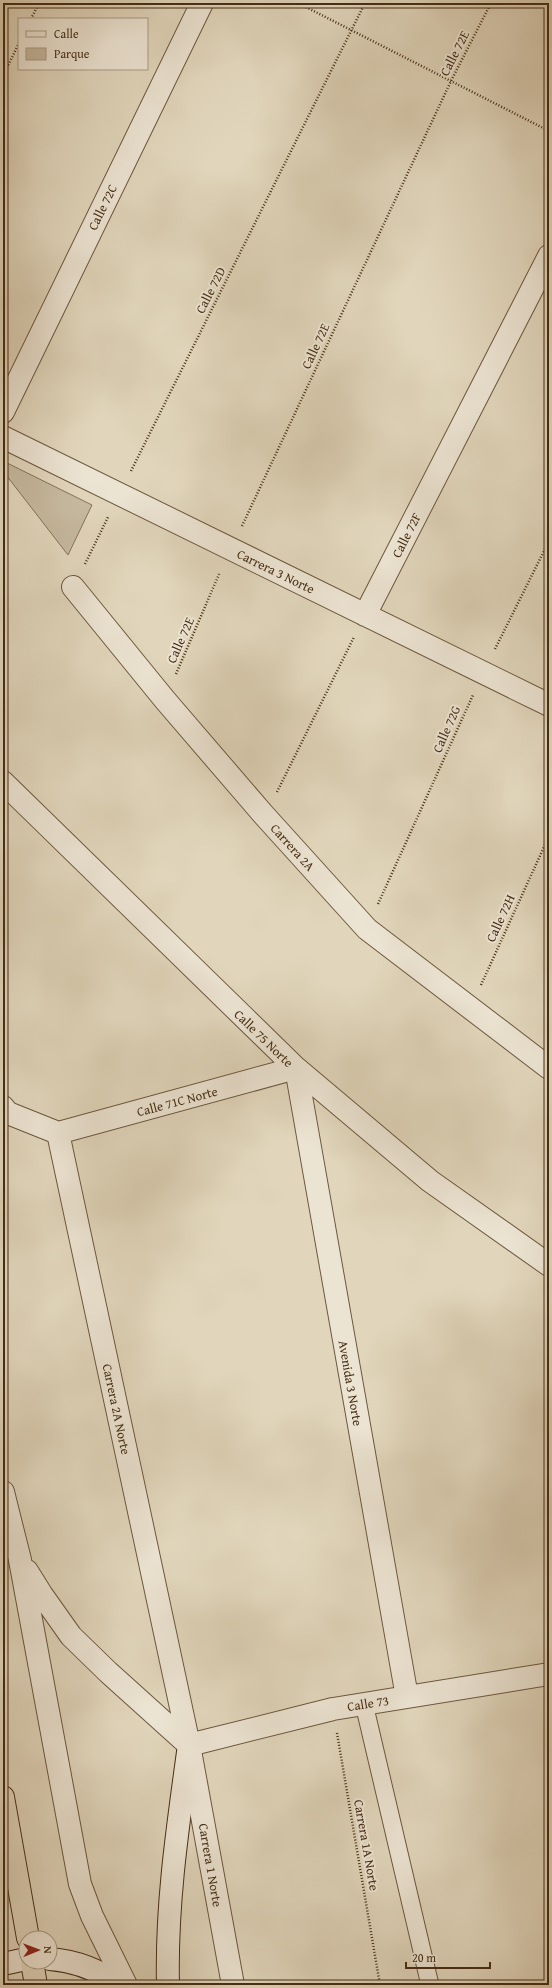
<svg xmlns="http://www.w3.org/2000/svg" width="552" height="1988" font-family="'Gentium Book Plus',serif">
<style>
.green{fill:#c6b99f;stroke:#867359}
.lines{fill:none;stroke-linecap:round;stroke-linejoin:round}
.service-casing{stroke:#6c573d;stroke-width:19}
.minor-casing{stroke:#6c573d;stroke-width:24}
.tertiary-casing{stroke:#6c573d;stroke-width:24}
.secondary-casing{stroke:#452d13;stroke-width:24}
.trunk-casing{stroke:#452d13;stroke-width:24}
.path{stroke:#452d13;stroke-width:2.5;stroke-dasharray:1 2;stroke-linecap:butt}
.service{stroke:#ece4d3;stroke-width:17}
.minor{stroke:#ece4d3;stroke-width:22}
.tertiary{stroke:#ece4d3;stroke-width:22}
.secondary{stroke:#ece4d3;stroke-width:22}
.trunk{stroke:#e1d6bc;stroke-width:22}
.labels{text-anchor:middle;stroke-width:4;stroke-linejoin:round;paint-order:stroke}
.street-label{font-size:13px;fill:#452d13;stroke:#ece4d3}
</style>
<rect width="100%" height="100%" fill="#e1d6bc"/>
<filter id="stains"><feTurbulence type="fractalNoise" baseFrequency=".005" numOctaves="4"/><feColorMatrix values="0 0 0 0 .2 0 0 0 0 .09 0 0 0 0 .02 0 0 0 .5 -.17"/></filter>
<radialGradient id="worn" r=".72"><stop offset=".6" stop-color="#630" stop-opacity="0"/><stop offset="1" stop-color="#630" stop-opacity=".3"/></radialGradient>
<!-- green -->
<path class="green" d="M 3,461 L 92,505 L 68,555 L 3,471 Z"/>
<g class="lines">
<!-- service casing -->
<g class="service-casing">
<path id="service" d="M 364,1704 L 430,1985"/>
</g>
<!-- minor casing -->
<g class="minor-casing">
<path id="minor" d="M 3,412 L 202,3
M 3,437 L 549,705
M 73,587 L 165,700 L 263,814 L 367,929 L 549,1068
M 365,615 L 549,256
M 3,782 L 296,1068 L 430,1181 L 549,1265
M 3,1107 L 8,1113 L 58,1133
M 58,1133 L 296,1068 L 407,1697
M 58,1133 L 189,1745 L 233,1985
M 189,1745 L 333,1709 L 549,1674"/>
</g>
<!-- tertiary casing -->
<g class="tertiary-casing">
<path id="tertiary" d="M 3,1492 L 20,1560 L 80,1884 L 92,1916 L 126,1985
M 27,1571 L 42,1595 L 71,1636 L 108,1672 L 189,1745"/>
</g>
<!-- secondary casing -->
<g class="secondary-casing">
<path id="secondary" d="M 50,1959 C 75,1961 99,1970 119,1985
M 3,1964 L 26,1959
M 168,1985 C 166,1904 178,1825 189,1745"/>
</g>
<!-- trunk casing -->
<g class="trunk-casing">
<path id="trunk" d="M 3,1797 L 28,1938
M 32,1962 L 36,1985"/>
</g>
<!-- path -->
<path class="path" d="M 298,3 L 549,131
M 31,19 L 39,3
M 3,76 L 19,43
M 131,471 L 365,3
M 242,526 L 451,81 L 491,3
M 85,564 L 108,517
M 495,649 L 549,541
M 176,674 L 220,572
M 277,792 L 354,637
M 378,904 L 473,695
M 481,985 L 549,836
M 337,1733 L 380,1985"/>
<!-- service -->
<use href="#service" class="service"/>
<!-- minor -->
<use href="#minor" class="minor"/>
<!-- tertiary -->
<use href="#tertiary" class="tertiary"/>
<!-- secondary -->
<use href="#secondary" class="secondary"/>
<!-- trunk -->
<use href="#trunk" class="trunk"/>
</g>
<g class="labels">
<!-- street labels -->
<g class="street-label">
<text transform="translate(454 53) rotate(-63)" y="5">Calle 72E</text>
<text transform="translate(102 207) rotate(-64)" y="5">Calle 72C</text>
<text transform="translate(210 290) rotate(-63)" y="5">Calle 72D</text>
<text transform="translate(315 346) rotate(-65)" y="5">Calle 72E</text>
<text transform="translate(406 535) rotate(-63)" y="5">Calle 72F</text>
<text transform="translate(276 571) rotate(26)" y="5">Carrera 3 Norte</text>
<text transform="translate(180 640) rotate(-66)" y="5">Calle 72E</text>
<text transform="translate(446 729) rotate(-66)" y="5">Calle 72G</text>
<text transform="translate(293 847) rotate(48)" y="5">Carrera 2A</text>
<text transform="translate(500 918) rotate(-65)" y="5">Calle 72H</text>
<text transform="translate(264 1038) rotate(44)" y="5">Calle 75 Norte</text>
<text transform="translate(177 1101) rotate(-15)" y="5">Calle 71C Norte</text>
<text transform="translate(351 1383) rotate(80)" y="5">Avenida 3 Norte</text>
<text transform="translate(117 1409) rotate(78)" y="5">Carrera 2A Norte</text>
<text transform="translate(368 1703) rotate(-9)" y="5">Calle 73</text>
<text transform="translate(367 1845) rotate(80)" y="5">Carrera 1A Norte</text>
<text transform="translate(211 1865) rotate(80)" y="5">Carrera 1 Norte</text>
</g>
</g>
<!-- margin -->
<rect width="552" height="1988" fill="none" stroke="#e1d6bc" stroke-width="16"/>
<rect x="4" y="4" width="544" height="1980" fill="none" stroke="#452d13" stroke-width="2"/>
<rect x="8" y="8" width="536" height="1972" fill="none" stroke="#452d13"/>
<!-- legend -->
<rect x="18" y="18" width="130" height="52" fill="#ece4d3" stroke="#a99b86"/>
<rect x="26" y="31" width="20" height="6" fill="#ece4d3" stroke="#a99b86"/>
<text x="54" y="38" font-size="12" fill="#452d13">Calle</text>
<rect x="26" y="48" width="20" height="12" fill="#c6b99f" stroke="#a99b86"/>
<text x="54" y="58" font-size="12" fill="#452d13">Parque</text>
<!-- north arrow -->
<g transform="translate(38 1950) rotate(89)"><circle r="19" fill="#ece4d3" stroke="#a99b86"/>
<path d="M0-3L7 15L0 10L-7 15Z" fill="#8f2418"/>
<text y="-6" font-size="11" font-weight="bold" text-anchor="middle" fill="#452d13">N</text>
</g>
<!-- scale -->
<path d="M406 1962v6h84v-6" fill="none" stroke="#452d13" stroke-width="2"/>
<text x="412" y="1962" font-size="12" fill="#452d13" stroke="#ece4d3" stroke-width="3" paint-order="stroke">20 m</text>
<rect width="100%" height="100%" filter="url(#stains)"/>
<rect width="100%" height="100%" fill="url(#worn)"/>
</svg>
